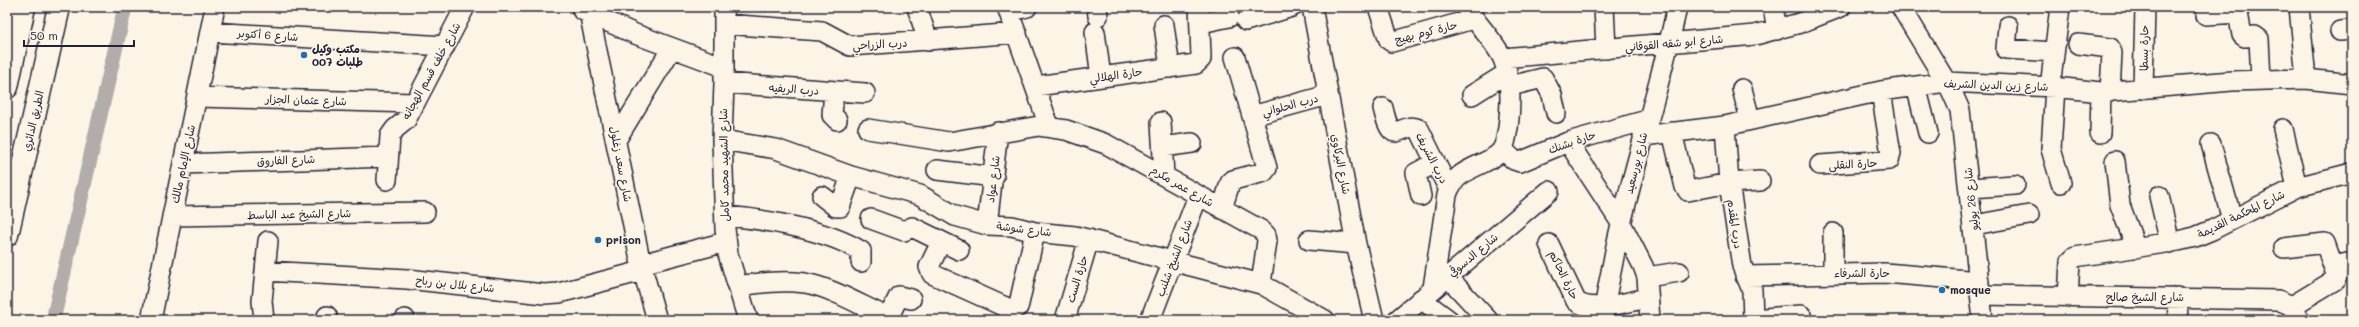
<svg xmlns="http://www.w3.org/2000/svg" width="2359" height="327" font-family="Mali,'Playpen Sans Arabic',sans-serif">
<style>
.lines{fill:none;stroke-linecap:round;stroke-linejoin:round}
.canal{stroke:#b2adab;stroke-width:15}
.minor-casing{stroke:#22223b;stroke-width:22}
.highway-casing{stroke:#22223b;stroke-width:25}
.minor{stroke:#fcf5e5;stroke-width:19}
.highway{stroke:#fcf5e5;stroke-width:22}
.poi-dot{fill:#1f6fb2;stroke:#fcf5e5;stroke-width:1.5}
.labels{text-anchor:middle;stroke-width:3;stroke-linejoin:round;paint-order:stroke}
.street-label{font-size:11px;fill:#22223b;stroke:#fcf5e5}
.poi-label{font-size:11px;font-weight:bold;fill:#22223b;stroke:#fcf5e5;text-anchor:start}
</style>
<rect width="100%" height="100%" fill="#fcf5e5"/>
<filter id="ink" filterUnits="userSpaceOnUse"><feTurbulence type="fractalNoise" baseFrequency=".025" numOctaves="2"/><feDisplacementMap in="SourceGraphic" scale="8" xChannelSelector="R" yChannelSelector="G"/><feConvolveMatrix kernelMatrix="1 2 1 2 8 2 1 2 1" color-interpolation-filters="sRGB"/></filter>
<g filter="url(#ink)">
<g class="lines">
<!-- canal -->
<path class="canal" d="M 53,320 L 125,7"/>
<!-- minor casing -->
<g class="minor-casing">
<path id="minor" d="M 588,7 L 641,264 L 657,320
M 724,7 L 724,83 L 722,140 L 725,229 L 728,254 L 748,320
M 917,7 L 928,41
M 1007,7 L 1049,126
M 1097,7 L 1098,16
M 1312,7 L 1356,244 L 1374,320
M 1378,7 L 1389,40 L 1392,42 L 1473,19
M 1604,7 L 1606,49
M 1773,7 L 1777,30
M 1901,7 L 1951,90 L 1960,110 L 1983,320
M 2299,7 L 2306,79
M 582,10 L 635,34 L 724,67
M 1009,12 L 1027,7
M 2206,15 L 2238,13 L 2242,35 L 2245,37 L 2255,36 L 2259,39 L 2261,80
M 1246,21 L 1292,7
M 1201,23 L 1229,17
M 724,24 L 822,31 L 850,46 L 1017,33
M 1164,25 L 1170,68
M 2008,26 L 2006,49 L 2054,52
M 2340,31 L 2352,30
M 210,32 L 445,46
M 1095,32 L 1101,77
M 2078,44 L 2110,48 L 2112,53 L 2110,92
M 1503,58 L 1755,35 L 1800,23 L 1841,7
M 724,83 L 865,93
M 1036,86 L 1196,64 L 1201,59 L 1201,56 L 1199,7
M 1510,86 L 1543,78 L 1552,95 L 1556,113
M 1916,86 L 1928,133
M 2050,87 L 2060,7
M 2055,87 L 2051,149 L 2061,183
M 1742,89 L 1750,119
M 2143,89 L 2145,7
M 834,91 L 832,115 L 837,120
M 1472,95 L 1507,73
M 197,97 L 415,103
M 1383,108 C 1393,152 1400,120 1419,129 L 1449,190
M 1252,116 L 1328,95
M 1161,122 L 1164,176
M 1725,126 L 1729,183 L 1742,266 L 1752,290 L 1753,320
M 868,129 L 949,142 L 1039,126 L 1066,130 L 1106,144 L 1261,230 L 1266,235 L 1267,241 L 1261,284
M 2283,129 L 2297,187
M 1672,132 L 1685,187 L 1688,191 L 1729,183 L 1760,181
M 2100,133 L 2101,92
M 1643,136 L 1725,126 L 1881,91 L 1946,82 L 2055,87 L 2101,92 L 2232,81 L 2306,79 L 2352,84
M 616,140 L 672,48
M 722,140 L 776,149 L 851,176 L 920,195 L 955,216 L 987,225 L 1012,226 L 1035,232 L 1075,236 L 1261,284 L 1325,320
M 1568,142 L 1621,223 L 1643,266 L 1647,277 L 1650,320
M 2211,144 L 2232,219
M 1163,147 L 1192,143
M 1502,149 L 1514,160 L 1520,162 L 1568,142 L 1647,120
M 2115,161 L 2120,205 L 2136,248
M 183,164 L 388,157
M 1820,165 L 1889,160 L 1891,154 L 1881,91
M 937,170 L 994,177
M 387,180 L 390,136 L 395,129 L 406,120 L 465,7
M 1970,188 L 2015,185
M 822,196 L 836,207 L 840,207 L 851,176
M 1421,196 L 1416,173 L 1435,163
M 2159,196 L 2170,243
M 1222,209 L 1230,183 L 1233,180 L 1264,172 L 1267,168 L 1235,57
M 172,216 L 425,212
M 725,216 C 765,219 827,230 861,251 L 861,262
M 871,219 L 904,231 L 912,227 L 959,250
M 987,225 L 998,132
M 1974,225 L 2029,215
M 1309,240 L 1356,244
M 941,242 L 929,267 L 932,274 L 1012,310 L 1018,307 L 1019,304 L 1035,232
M 1549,244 L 1576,301 C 1591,314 1630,301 1648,298
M 2284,248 L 2325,243 L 2337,277 L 2335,280 L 2292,306
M 641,264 L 726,242
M 2334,266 L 2352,262
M 265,271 L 407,279 L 544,294 L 559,293 L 642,271
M 1833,273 L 1833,233
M 1447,276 L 1488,320
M 1745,276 L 1885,273 L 1979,281
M 1647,277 L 1679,272
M 737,286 C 760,283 782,280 805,283 C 834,288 866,309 894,320
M 1433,288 L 1447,195 C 1455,169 1477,169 1497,155 C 1506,149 1506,137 1508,128 C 1511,105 1512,80 1503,59 C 1496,43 1476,23 1466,7
M 1980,295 L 2278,300 L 2292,306 L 2300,320
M 2068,297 L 2070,262 L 2075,257 L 2178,241 L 2195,237 L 2212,230 L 2297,187 L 2352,173
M 2177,297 L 2178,320
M 1421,299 L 1449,320
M 888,318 L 899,296 L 911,299
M 1753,319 L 1801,315
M 151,320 L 215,7
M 264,320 L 262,301 L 268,241
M 327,320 L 327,316
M 405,320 L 405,319
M 1065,320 L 1089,239
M 1150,320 L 1198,196
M 1397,320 L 1549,191
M 1603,320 C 1605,297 1611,274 1615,251 C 1632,169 1660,89 1677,7"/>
</g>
<!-- highway casing -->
<g class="highway-casing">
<path id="highway" d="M 7,87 L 24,7
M 7,235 L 59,7"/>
</g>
<!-- minor -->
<use href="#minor" class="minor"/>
<!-- highway -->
<use href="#highway" class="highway"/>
</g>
</g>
<!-- markers -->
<g class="poi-dot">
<circle cx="304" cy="55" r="4"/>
<circle cx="598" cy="240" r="4"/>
<circle cx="1942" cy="290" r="4"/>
</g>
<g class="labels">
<!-- street labels -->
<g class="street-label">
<text transform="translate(1426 32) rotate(-14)" y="4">حارة كوم بهيج</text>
<text transform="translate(268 35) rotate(4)" y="4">شارع 6 أكتوبر</text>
<text transform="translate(1674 43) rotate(-5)" y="4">شارع ابو شقه القوقاني</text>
<text transform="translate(880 44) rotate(-3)" y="4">درب الزراحي</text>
<text transform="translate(2144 48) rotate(-89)" y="4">حارة بسطا</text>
<text transform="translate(431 71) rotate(-61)" y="4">شارع خلف قسم الهجانه</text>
<text transform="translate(1116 75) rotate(-8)" y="4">حارة الهلالي</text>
<text transform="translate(1996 85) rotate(2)" y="4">شارع زين الدين الشريف</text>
<text transform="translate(794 89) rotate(4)" y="4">درب الريفيه</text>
<text transform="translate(306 100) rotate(2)" y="4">شارع عثمان الجزار</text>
<text transform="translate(1290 105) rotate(-15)" y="4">درب الحلواني</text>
<text transform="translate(33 121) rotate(-77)" y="4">الطريق الدائري</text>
<text transform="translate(1572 142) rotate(-19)" y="4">حارة بشنك</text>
<text transform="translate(1432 158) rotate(62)" y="4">درب الشريف</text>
<text transform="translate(286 160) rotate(-2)" y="4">شارع الفاروق</text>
<text transform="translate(1636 163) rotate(-76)" y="4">شارع بورسعيد</text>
<text transform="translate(183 164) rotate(-78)" y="4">شارع الإمام مالك</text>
<text transform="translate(621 164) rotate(79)" y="4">شارع سعد زغلول</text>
<text transform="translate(1341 164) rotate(79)" y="4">شارع البركاوي</text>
<text transform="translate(1853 164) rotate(-3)" y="4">حارة النقلى</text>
<text transform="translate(724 165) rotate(-91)" y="4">شارع الشهيد محمد كامل</text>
<text transform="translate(993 179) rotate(-83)" y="4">شارع عواد</text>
<text transform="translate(1182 186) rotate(30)" y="4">شارع عمر مكرم</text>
<text transform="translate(1971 199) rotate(-96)" y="4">شارع 26 يوليو</text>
<text transform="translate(299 214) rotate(-1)" y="4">شارع الشيخ عبد الباسط</text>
<text transform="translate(2241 214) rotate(-26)" y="4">شارع المحكمة القديمة</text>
<text transform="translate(1735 224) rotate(81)" y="4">درب المقدم</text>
<text transform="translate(1024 229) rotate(7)" y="4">شارع شوشة</text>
<text transform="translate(1473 255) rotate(-40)" y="4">شارع الدسوقي</text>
<text transform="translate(1174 258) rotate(-69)" y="4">شارع الشيخ شلنب</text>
<text x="1862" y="277">حارة الشرفاء</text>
<text transform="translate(1564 275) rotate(64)" y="4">حارة الحاكم</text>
<text transform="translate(1077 279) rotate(-73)" y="4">حارة الست</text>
<text transform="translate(455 284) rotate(6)" y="4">شارع بلال بن رباح</text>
<text x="2145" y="301">شارع الشيخ صالح</text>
</g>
<!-- poi labels -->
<g class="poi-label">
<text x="312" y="53">مكتب وكيل<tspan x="312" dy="13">طلبات 007</tspan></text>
<text x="606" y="244">prison</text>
<text x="1950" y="294">mosque</text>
</g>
</g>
<!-- margin -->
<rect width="2359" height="327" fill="none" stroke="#fcf5e5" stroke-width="24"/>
<rect x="12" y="12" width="2335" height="303" fill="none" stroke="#22223b" stroke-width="1.5" filter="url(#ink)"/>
<!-- scale -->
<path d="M24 40v6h110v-6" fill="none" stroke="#22223b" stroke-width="2"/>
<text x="30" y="40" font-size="12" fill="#22223b" stroke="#fcf5e5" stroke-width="3" paint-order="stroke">50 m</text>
</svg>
